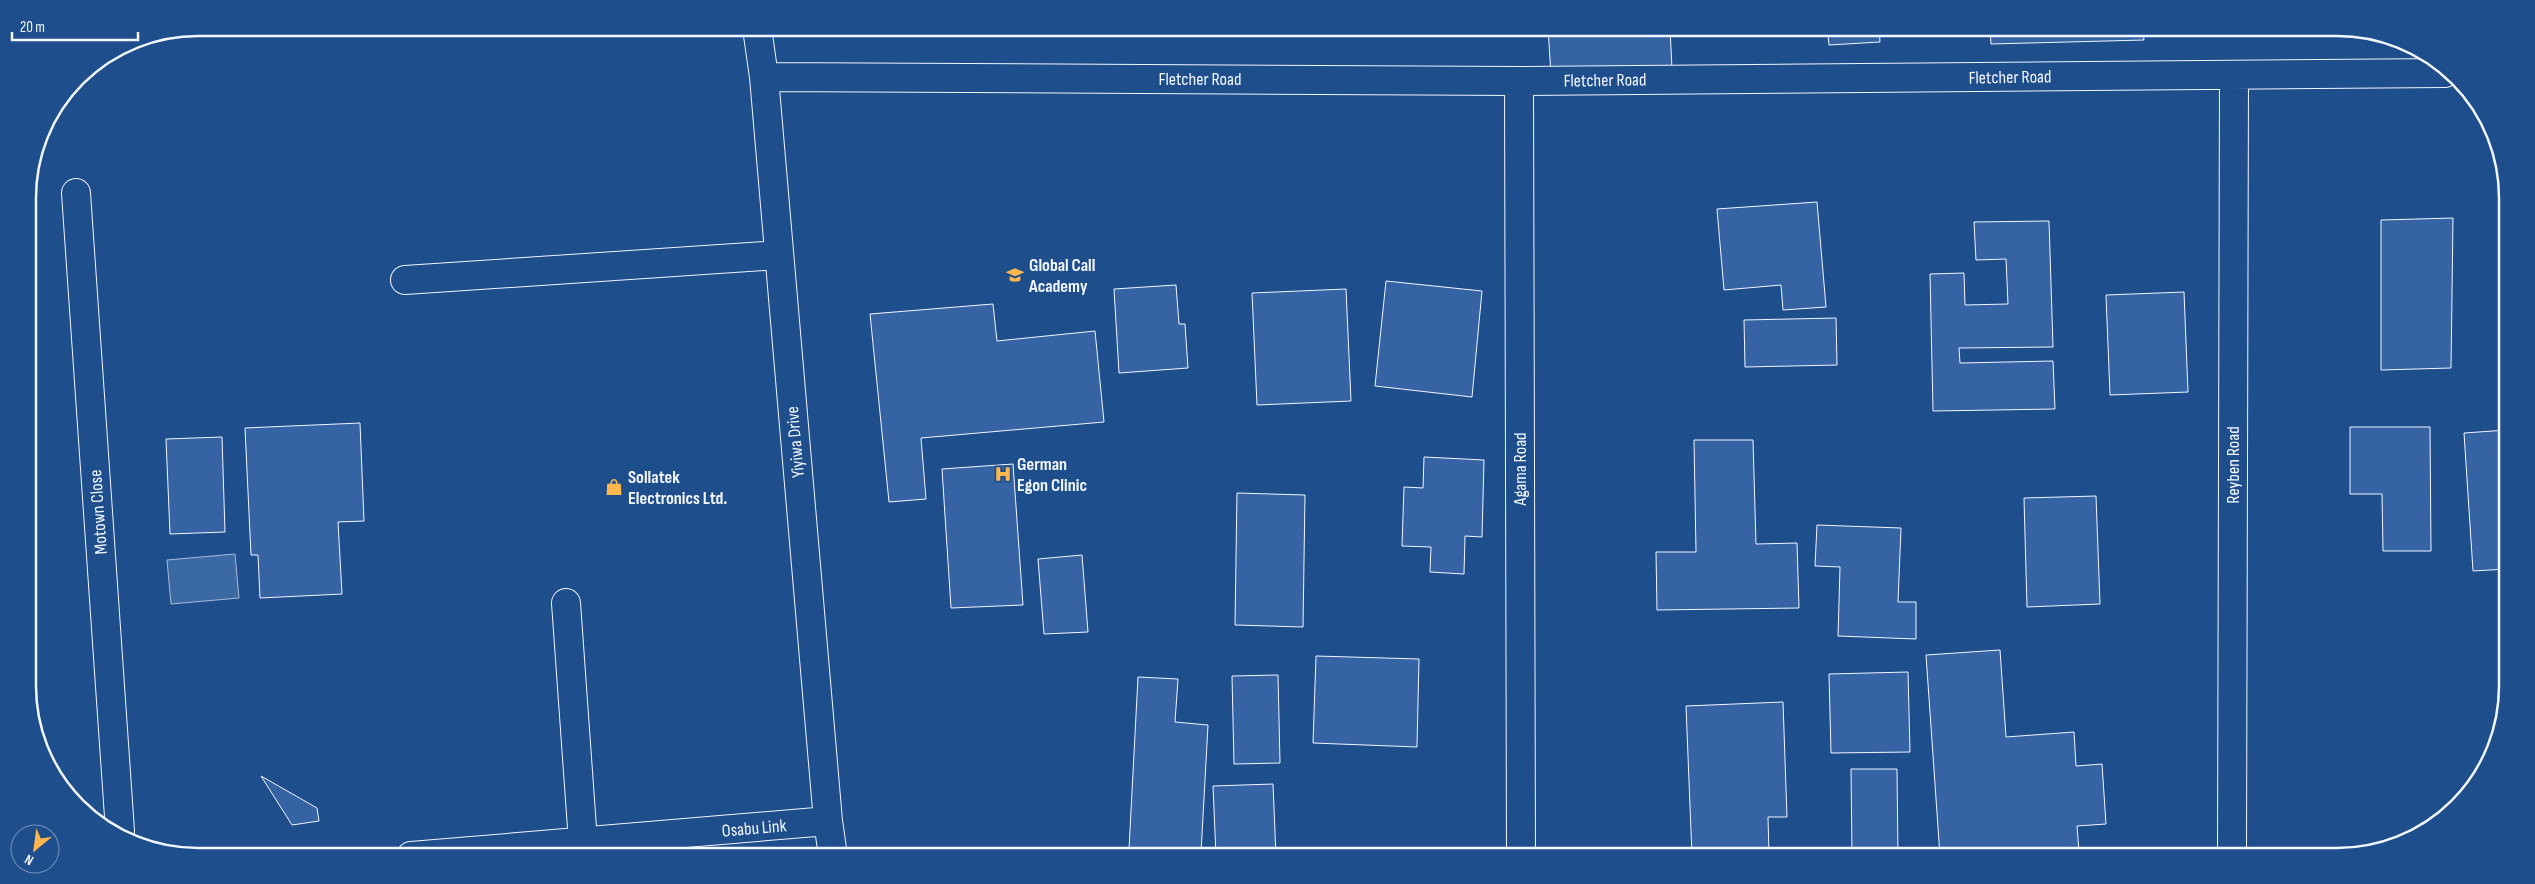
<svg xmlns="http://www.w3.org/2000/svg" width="2535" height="884" font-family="'Sofia Sans Condensed',sans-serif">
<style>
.water{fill:#3b69a3;stroke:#a8bbd7}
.building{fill:#3563a3;stroke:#f2f6ff}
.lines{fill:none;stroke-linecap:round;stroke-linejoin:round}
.street-casing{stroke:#f2f6ff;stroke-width:30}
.street{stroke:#1f4e8c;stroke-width:28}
.labels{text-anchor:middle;stroke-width:4;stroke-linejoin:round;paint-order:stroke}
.street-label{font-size:18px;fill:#f2f6ff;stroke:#1f4e8c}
.poi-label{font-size:18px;font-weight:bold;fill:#f2f6ff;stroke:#1f4e8c;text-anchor:start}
.rim{fill:none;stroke:#f2f6ff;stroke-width:2.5}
</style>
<rect width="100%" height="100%" fill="#1f4e8c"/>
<!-- water -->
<path class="water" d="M 235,554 L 239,598 L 171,604 L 167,560 Z"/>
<!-- building -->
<path class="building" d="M 1548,28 L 1670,28 L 1672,69 L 1551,75 Z
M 1827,28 L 1879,28 L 1880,42 L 1829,45 Z
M 1990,28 L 2143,28 L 2144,40 L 1991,44 Z
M 1817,202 L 1826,307 L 1783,310 L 1781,285 L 1724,290 L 1717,209 Z
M 2453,218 L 2451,368 L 2381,370 L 2381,220 Z
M 2049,221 L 2053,347 L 1959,348 L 1960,363 L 2053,361 L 2055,409 L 1933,411 L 1930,274 L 1964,273 L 1965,305 L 2008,304 L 2006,259 L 1976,260 L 1974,222 Z
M 1386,281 L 1482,291 L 1472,397 L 1375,386 Z
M 1176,285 L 1179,324 L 1185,324 L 1188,368 L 1119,373 L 1114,289 Z
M 1346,289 L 1351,401 L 1257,405 L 1252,293 Z
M 2184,292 L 2188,392 L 2110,395 L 2106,295 Z
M 993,304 L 997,341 L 1095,331 L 1104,422 L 921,438 L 926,499 L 889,502 L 870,314 Z
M 1836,318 L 1837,365 L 1745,367 L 1744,320 Z
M 360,423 L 364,521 L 338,522 L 342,594 L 260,598 L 258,555 L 251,555 L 245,428 Z
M 2350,427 L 2430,427 L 2431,551 L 2383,551 L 2382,494 L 2350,494 Z
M 2507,430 L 2507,569 L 2473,571 L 2464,433 Z
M 222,437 L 225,532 L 170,534 L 166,439 Z
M 1694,440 L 1753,440 L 1756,544 L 1797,543 L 1799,608 L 1657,610 L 1656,552 L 1696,552 Z
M 1424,457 L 1484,460 L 1482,537 L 1465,536 L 1464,574 L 1430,572 L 1431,547 L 1402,546 L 1404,487 L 1423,488 Z
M 1013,464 L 1023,605 L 951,608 L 942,469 Z
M 1237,493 L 1305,495 L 1303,627 L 1235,625 Z
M 2096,496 L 2100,604 L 2027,607 L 2024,498 Z
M 1817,525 L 1901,528 L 1898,602 L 1916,602 L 1916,639 L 1838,636 L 1840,567 L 1815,566 Z
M 1082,555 L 1088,632 L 1044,634 L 1038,559 Z
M 2000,650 L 2006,737 L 2074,732 L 2076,766 L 2102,764 L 2106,824 L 2077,826 L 2079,851 L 1996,856 L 1940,856 L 1926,655 Z
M 1316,656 L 1419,659 L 1417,747 L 1313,743 Z
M 1908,672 L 1910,752 L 1831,753 L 1829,674 Z
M 1278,675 L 1280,763 L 1234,764 L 1232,676 Z
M 1138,677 L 1178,679 L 1175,722 L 1208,725 L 1201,853 L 1129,849 Z
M 2498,695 L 2506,695 L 2498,741 Z
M 1783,702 L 1787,817 L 1768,817 L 1769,856 L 1692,856 L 1686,706 Z
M 1851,769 L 1897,769 L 1898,856 L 1852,856 Z
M 261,776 L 317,808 L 319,821 L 292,825 Z
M 1273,784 L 1276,856 L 1216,856 L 1213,786 Z"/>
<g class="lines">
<!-- street casing -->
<g class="street-casing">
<path id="street" d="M 757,28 L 764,77 L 828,821 L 833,856
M 764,77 L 1519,81 L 2445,73
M 1519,81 L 1521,856
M 76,193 L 120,831
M 405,280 L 779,255
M 566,603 L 583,842
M 411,856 L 828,821
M 2232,856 L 2234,75"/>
</g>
<!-- street -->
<use href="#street" class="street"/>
</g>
<!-- icons -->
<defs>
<g id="school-bare" transform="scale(1.35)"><path d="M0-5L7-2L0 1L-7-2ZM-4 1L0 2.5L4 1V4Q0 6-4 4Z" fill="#ffb74d" stroke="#1f4e8c" stroke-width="2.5" paint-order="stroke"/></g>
<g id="hospital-bare" transform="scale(1.35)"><path d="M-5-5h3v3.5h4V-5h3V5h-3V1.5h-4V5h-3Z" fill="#ffb74d" stroke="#1f4e8c" stroke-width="2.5" paint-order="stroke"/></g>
<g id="shop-bare" transform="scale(1.35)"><path d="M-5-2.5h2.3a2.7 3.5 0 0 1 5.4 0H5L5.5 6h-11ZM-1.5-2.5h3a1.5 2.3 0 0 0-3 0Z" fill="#ffb74d" stroke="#1f4e8c" stroke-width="2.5" paint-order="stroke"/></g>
</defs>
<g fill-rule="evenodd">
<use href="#school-bare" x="1015" y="275"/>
<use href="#hospital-bare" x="1003" y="474"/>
<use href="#shop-bare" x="614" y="487"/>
</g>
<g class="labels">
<!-- street labels -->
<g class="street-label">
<text transform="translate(2010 77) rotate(-1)" y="6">Fletcher Road</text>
<text x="1200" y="85">Fletcher Road</text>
<text transform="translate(1605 80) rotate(-1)" y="6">Fletcher Road</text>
<text transform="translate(795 442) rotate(-95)" y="6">Yiyiwa Drive</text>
<text transform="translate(2233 465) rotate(-90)" y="6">Reyben Road</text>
<text transform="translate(1520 469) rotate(-90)" y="6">Agama Road</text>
<text transform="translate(98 512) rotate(-94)" y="6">Motown Close</text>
<text transform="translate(754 828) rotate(-5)" y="6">Osabu Link</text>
</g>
<!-- poi labels -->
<g class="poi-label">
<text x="1029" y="271">Global Call<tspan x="1029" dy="21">Academy</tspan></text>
<text x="1017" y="470">German<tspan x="1017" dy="21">Egon Clinic</tspan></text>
<text x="628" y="483">Sollatek<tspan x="628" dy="21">Electronics Ltd.</tspan></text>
</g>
</g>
<!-- crop -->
<path d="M0 0H2535V884H0ZM198 36H2337A162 162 0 0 1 2499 198V686A162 162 0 0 1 2337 848H198A162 162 0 0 1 36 686V198A162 162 0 0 1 198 36Z" fill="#1f4e8c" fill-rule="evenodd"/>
<path class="rim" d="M198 36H2337A162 162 0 0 1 2499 198V686A162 162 0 0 1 2337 848H198A162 162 0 0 1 36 686V198A162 162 0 0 1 198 36Z"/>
<!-- north arrow -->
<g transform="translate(35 849) rotate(209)"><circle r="24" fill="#1f4e8c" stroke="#7391ba"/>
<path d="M0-4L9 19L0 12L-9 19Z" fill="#ffb74d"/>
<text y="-8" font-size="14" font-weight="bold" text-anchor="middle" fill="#f2f6ff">N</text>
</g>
<!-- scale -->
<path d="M12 32v8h126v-8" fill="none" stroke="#f2f6ff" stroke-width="2.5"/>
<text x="20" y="32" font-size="15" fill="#f2f6ff" stroke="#1f4e8c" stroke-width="4" paint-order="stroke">20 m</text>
</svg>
